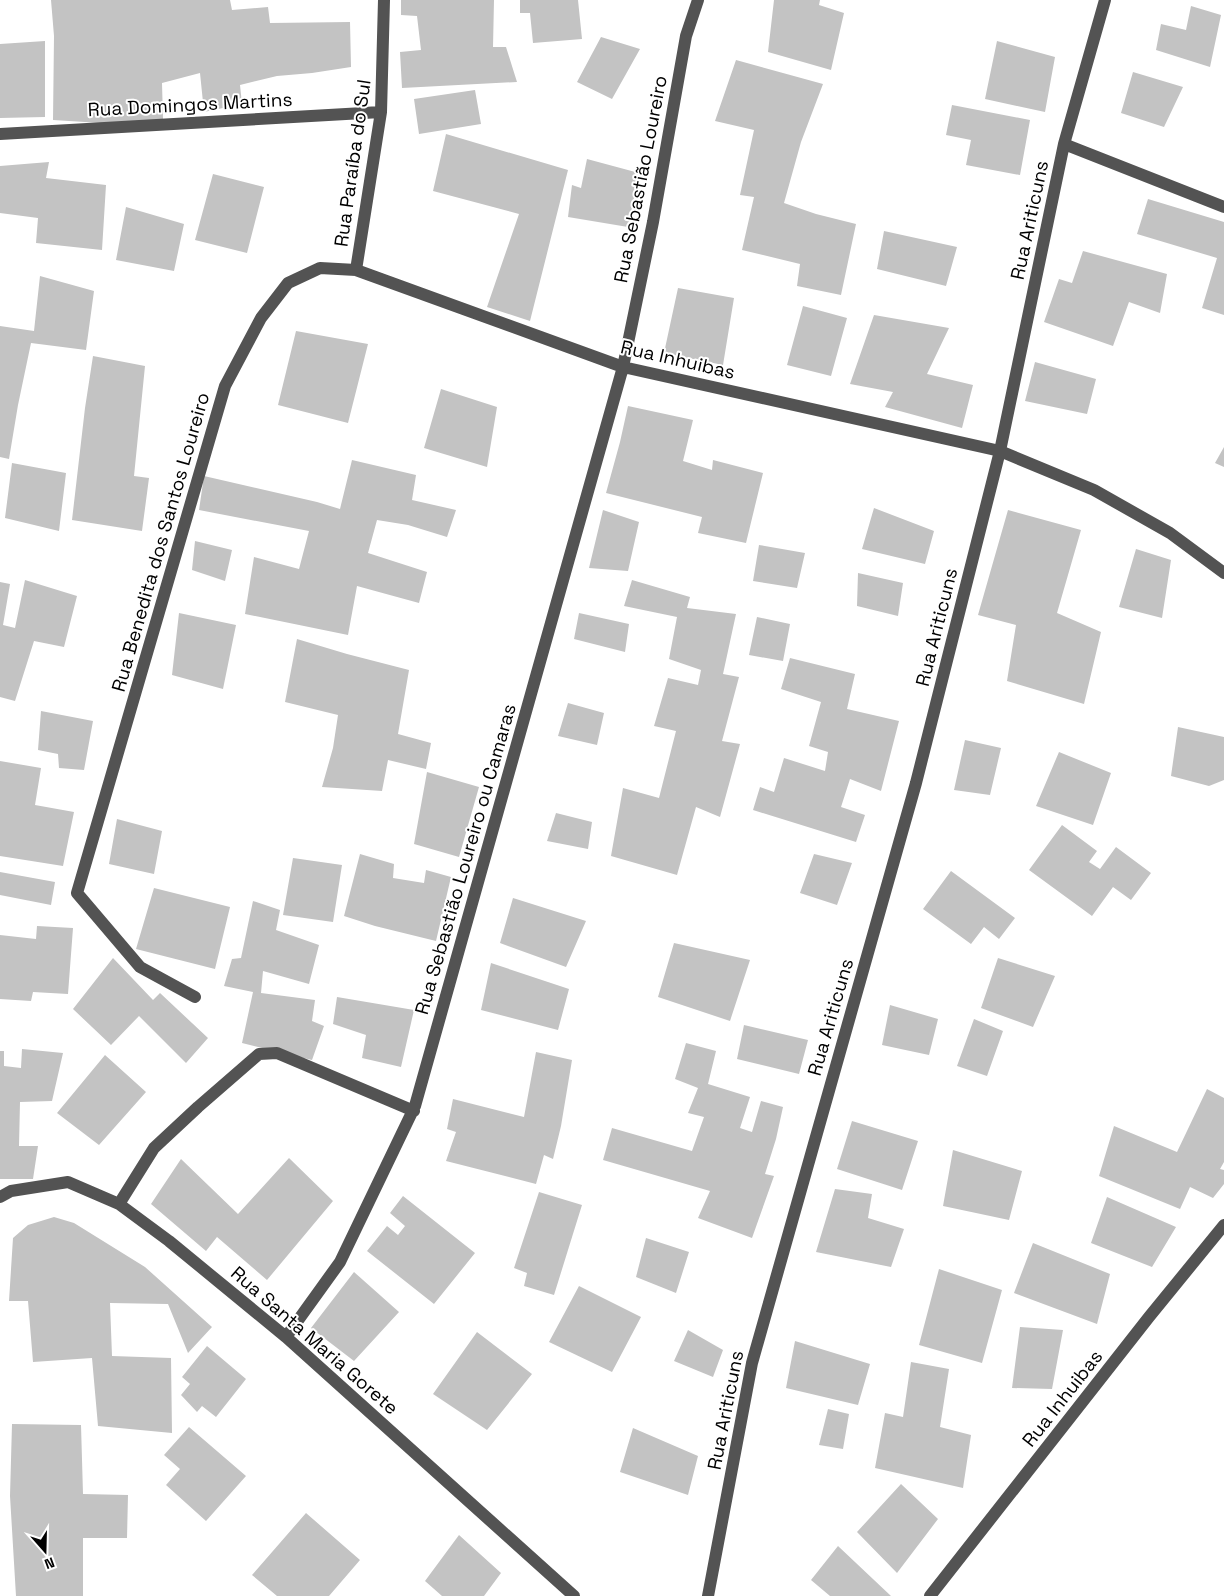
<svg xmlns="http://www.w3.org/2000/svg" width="1224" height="1596" font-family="'Space Grotesk',sans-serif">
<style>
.building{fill:#c3c3c3}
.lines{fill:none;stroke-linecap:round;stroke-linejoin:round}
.minor{stroke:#535353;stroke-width:12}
.labels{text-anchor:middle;stroke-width:4;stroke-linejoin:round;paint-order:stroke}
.street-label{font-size:19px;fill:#000;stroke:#fff}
</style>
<rect width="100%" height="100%" fill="#fff"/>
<!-- building -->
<path class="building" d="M 51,0 L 230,0 L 232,10 L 268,7 L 270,23 L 350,22 L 351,67 L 312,73 L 277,76 L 240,85 L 242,104 L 204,112 L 200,73 L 162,83 L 163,119 L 117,124 L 53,120 L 54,36 Z
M 401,0 L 494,0 L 493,47 L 506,47 L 517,82 L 402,88 L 400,52 L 421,50 L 417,16 L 401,15 Z
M 520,0 L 578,0 L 582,39 L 533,43 L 530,13 L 520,13 Z
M 774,0 L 820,0 L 819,5 L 844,13 L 831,70 L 768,52 Z
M 1191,6 L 1221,15 L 1210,67 L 1156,50 L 1161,24 L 1186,30 Z
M 601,37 L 640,49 L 612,99 L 577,82 Z
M 45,41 L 45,117 L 0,118 L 0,44 Z
M 997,41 L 1055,57 L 1045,112 L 985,99 Z
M 736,60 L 823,84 L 801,142 L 784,203 L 816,214 L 856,224 L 841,295 L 797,286 L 800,264 L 742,250 L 754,197 L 740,195 L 754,130 L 715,121 Z
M 1133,72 L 1183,87 L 1164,127 L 1121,113 Z
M 475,90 L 481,124 L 419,134 L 414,99 Z
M 952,105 L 1030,120 L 1020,175 L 966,165 L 971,140 L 946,135 Z
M 446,134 L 568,170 L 530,321 L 487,307 L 519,214 L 433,191 Z
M 587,159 L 639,173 L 628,227 L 568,217 L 572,185 L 581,188 Z
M 49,162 L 46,178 L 106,185 L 102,250 L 36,243 L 38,218 L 0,213 L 0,166 Z
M 213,174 L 264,187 L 247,253 L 195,240 Z
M 1148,199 L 1224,222 L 1224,315 L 1202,308 L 1217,258 L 1137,234 Z
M 126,207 L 184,224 L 174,271 L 116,260 Z
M 884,231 L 957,247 L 946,286 L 877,269 Z
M 1083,251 L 1167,274 L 1160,313 L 1129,302 L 1113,346 L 1044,322 L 1059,279 L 1072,283 Z
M 40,276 L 94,291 L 86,350 L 31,343 L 18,405 L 9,459 L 0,457 L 0,326 L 34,331 Z
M 678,288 L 734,298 L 723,365 L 664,353 Z
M 803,306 L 847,318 L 831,376 L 787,365 Z
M 874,315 L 949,328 L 927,374 L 973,385 L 962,428 L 885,407 L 893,392 L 850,384 Z
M 296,331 L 368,344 L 348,423 L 278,405 Z
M 93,356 L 145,366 L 134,476 L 149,478 L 142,531 L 72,520 L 85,408 Z
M 1035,362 L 1096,379 L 1087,414 L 1025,401 Z
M 441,389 L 497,407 L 487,467 L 424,448 Z
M 628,406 L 693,420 L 683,461 L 712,470 L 713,460 L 763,473 L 746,543 L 698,533 L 702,517 L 606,493 L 620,442 Z
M 1224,447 L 1224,467 L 1215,463 Z
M 352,460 L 416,475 L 412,500 L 456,510 L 447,537 L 408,525 L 377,520 L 368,553 L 427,572 L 419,603 L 357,586 L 348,635 L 245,614 L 254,557 L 299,569 L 309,531 L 199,510 L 204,476 L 317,502 L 340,509 Z
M 12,463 L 66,473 L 59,531 L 5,518 Z
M 874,508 L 934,531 L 925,564 L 862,549 Z
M 603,510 L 639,522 L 628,571 L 589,568 Z
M 1008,510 L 1081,530 L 1057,613 L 1101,632 L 1084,704 L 1007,681 L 1016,625 L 978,615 Z
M 195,541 L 232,550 L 225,581 L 192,570 Z
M 759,545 L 805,553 L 797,588 L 753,581 Z
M 1136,549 L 1171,560 L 1162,618 L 1119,607 Z
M 858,573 L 903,583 L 898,616 L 857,606 Z
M 25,580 L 77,596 L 64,647 L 34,641 L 15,701 L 0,697 L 0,582 L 10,584 L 3,625 L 15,628 Z
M 632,580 L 690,597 L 687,608 L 736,614 L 723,674 L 739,677 L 722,741 L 740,744 L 720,817 L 696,807 L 677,875 L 611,856 L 623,788 L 659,798 L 676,731 L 654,726 L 668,678 L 698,685 L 701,670 L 669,659 L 677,617 L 624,606 Z
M 179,613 L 236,625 L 223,689 L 172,675 Z
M 579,613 L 629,624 L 625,652 L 574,639 Z
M 757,617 L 790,624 L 783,661 L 749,655 Z
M 297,639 L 347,654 L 409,670 L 398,734 L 431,743 L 426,769 L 388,760 L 382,791 L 322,787 L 333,748 L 338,715 L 285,702 Z
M 790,658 L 855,674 L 847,709 L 899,721 L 881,791 L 850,779 L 841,807 L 865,815 L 856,842 L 753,810 L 760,787 L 774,792 L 784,758 L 825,771 L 828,752 L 809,746 L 821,702 L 781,689 Z
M 568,703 L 604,713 L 597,745 L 558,736 Z
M 41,711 L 93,721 L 84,770 L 59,768 L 58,754 L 38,750 Z
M 1178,727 L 1224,737 L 1224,780 L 1209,786 L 1171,776 Z
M 965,740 L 1001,748 L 990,795 L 954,790 Z
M 1059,752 L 1111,773 L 1093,825 L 1036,806 Z
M 0,761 L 41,768 L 35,805 L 74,812 L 63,866 L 0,856 Z
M 427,772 L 479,787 L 459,857 L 414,844 Z
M 556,813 L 592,822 L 588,849 L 547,841 Z
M 117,819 L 162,831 L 154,874 L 109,864 Z
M 1062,825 L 1097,851 L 1089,862 L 1100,869 L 1116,847 L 1151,873 L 1131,900 L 1113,887 L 1092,916 L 1029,870 Z
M 360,854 L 394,864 L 393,878 L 424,883 L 426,870 L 451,877 L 436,941 L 375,926 L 344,916 Z
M 814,854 L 852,863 L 837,905 L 800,893 Z
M 293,858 L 342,865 L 333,922 L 283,915 Z
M 951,871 L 1015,918 L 999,939 L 984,927 L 971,944 L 923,909 Z
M 0,872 L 55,882 L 51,905 L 0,895 Z
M 154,888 L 230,907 L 215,969 L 136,949 Z
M 513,898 L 586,921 L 566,967 L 500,943 Z
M 253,901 L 280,910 L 276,930 L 319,945 L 309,984 L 263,971 L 261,993 L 315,1000 L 312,1021 L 324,1026 L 312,1060 L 242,1043 L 253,992 L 224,986 L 232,959 L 241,958 Z
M 37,926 L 73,928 L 68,994 L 33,992 L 31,1001 L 0,999 L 0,935 L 36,939 Z
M 674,943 L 750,960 L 730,1021 L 658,997 Z
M 113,958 L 153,1000 L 160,993 L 208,1038 L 186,1063 L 139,1016 L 111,1045 L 73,1009 Z
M 998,958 L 1055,976 L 1033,1027 L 981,1008 Z
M 491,963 L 569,989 L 558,1030 L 481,1010 Z
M 337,997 L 414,1010 L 401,1067 L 362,1058 L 366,1035 L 333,1024 Z
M 890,1005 L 938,1019 L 929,1055 L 882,1045 Z
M 974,1019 L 1003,1031 L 987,1076 L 957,1066 Z
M 744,1025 L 808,1040 L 799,1074 L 737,1059 Z
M 686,1043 L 716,1051 L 708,1084 L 750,1097 L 740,1128 L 752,1132 L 761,1101 L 783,1107 L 776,1139 L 765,1174 L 774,1176 L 752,1238 L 698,1218 L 710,1191 L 603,1160 L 612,1128 L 692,1151 L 704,1117 L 688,1113 L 698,1088 L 675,1079 Z
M 22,1049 L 63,1053 L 52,1101 L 20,1102 L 19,1146 L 38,1146 L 33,1179 L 0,1179 L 0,1051 L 4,1051 L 4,1066 L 21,1068 Z
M 536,1052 L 572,1060 L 561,1126 L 553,1159 L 544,1155 L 536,1184 L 446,1161 L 456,1132 L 447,1129 L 453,1099 L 524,1117 Z
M 105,1055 L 146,1092 L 99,1145 L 57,1113 Z
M 1207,1089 L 1224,1098 L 1224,1162 L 1220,1169 L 1224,1170 L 1224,1184 L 1213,1198 L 1190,1187 L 1180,1209 L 1099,1176 L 1114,1126 L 1177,1152 Z
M 852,1121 L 918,1141 L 902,1190 L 837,1169 Z
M 953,1150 L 1022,1171 L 1009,1220 L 943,1206 Z
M 289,1158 L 333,1201 L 267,1280 L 217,1237 L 206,1251 L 151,1204 L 181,1159 L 238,1214 Z
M 835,1189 L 872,1194 L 868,1218 L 904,1229 L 891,1267 L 816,1252 Z
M 539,1192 L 582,1205 L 554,1295 L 524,1286 L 527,1273 L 514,1268 Z
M 403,1196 L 475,1253 L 434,1304 L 367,1251 L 387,1226 L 398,1235 L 405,1226 L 390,1213 Z
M 1107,1197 L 1176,1227 L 1152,1267 L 1091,1243 Z
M 54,1217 L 74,1223 L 145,1267 L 212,1327 L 188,1353 L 168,1304 L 110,1303 L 112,1356 L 171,1358 L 172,1433 L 98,1426 L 92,1358 L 33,1362 L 28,1301 L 9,1301 L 13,1238 L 28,1225 Z
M 646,1238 L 689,1252 L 676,1293 L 636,1277 Z
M 1033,1243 L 1110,1274 L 1097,1324 L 1014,1293 Z
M 939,1269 L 1002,1290 L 982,1363 L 919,1345 Z
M 354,1272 L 399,1312 L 354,1361 L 311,1328 Z
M 579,1286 L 641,1317 L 612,1372 L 549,1342 Z
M 1020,1327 L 1063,1330 L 1052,1389 L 1012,1388 Z
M 688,1330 L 723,1350 L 713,1377 L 674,1361 Z
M 477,1332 L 532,1374 L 487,1430 L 433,1394 Z
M 795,1341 L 870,1364 L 858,1405 L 786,1388 Z
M 207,1346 L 246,1379 L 216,1417 L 202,1406 L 197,1412 L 181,1395 L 190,1384 L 182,1377 Z
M 911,1362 L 949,1369 L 940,1427 L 971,1435 L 963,1488 L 875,1468 L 885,1413 L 903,1417 Z
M 828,1409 L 849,1414 L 843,1449 L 819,1445 Z
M 12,1424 L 81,1425 L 83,1494 L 128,1495 L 127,1538 L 83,1538 L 83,1596 L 16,1596 L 10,1496 Z
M 189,1427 L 246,1476 L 206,1521 L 166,1485 L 180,1469 L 164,1455 Z
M 633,1428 L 698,1456 L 688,1495 L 620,1472 Z
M 901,1484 L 938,1519 L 897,1573 L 857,1532 Z
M 306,1513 L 360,1560 L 329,1596 L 277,1596 L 252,1575 Z
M 459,1535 L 501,1573 L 484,1596 L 442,1596 L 425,1581 Z
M 838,1546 L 891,1596 L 830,1596 L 811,1580 Z"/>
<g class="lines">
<!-- minor -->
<path class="minor" d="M 0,134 L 381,112
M 1064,144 L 1224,207
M 356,270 L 381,112 L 384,0
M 195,997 L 140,967 L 77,893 L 225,386 L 261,318 L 288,283 L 320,268 L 356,270 L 623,367 L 1000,451 L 1094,490 L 1170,533 L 1224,573
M 0,1197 L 11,1191 L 68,1182 L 119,1204 L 169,1241 L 286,1337 L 574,1596
M 119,1204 L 154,1148 L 198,1107 L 259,1054 L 277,1053 L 414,1111
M 286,1337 L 340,1262 L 415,1106 L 623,367 L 653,222 L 686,36 L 698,0
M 708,1596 L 752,1363 L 916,783 L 1000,451 L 1064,144 L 1105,0
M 930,1596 L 1149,1317 L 1224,1225"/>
</g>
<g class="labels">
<!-- street labels -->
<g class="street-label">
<text transform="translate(190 104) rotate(-3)" y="7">Rua Domingos Martins</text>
<text transform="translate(352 163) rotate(-82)" y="7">Rua Paraíba do Sul</text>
<text transform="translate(640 179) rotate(-79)" y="7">Rua Sebastião Loureiro</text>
<text transform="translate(1029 220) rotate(-78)" y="7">Rua Ariticuns</text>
<text transform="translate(678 359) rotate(13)" y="7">Rua Inhuibas</text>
<text transform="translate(160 542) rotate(-74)" y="7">Rua Benedita dos Santos Loureiro</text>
<text transform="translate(936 627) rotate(-76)" y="7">Rua Ariticuns</text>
<text transform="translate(465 859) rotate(-74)" y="7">Rua Sebastião Loureiro ou Camaras</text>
<text transform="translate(830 1017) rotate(-74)" y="7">Rua Ariticuns</text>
<text transform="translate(315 1340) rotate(41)" y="7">Rua Santa Maria Gorete</text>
<text transform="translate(1062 1398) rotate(-52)" y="7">Rua Inhuibas</text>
<text transform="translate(725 1410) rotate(-79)" y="7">Rua Ariticuns</text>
</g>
</g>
<!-- north arrow -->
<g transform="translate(45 1551) rotate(160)" stroke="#ffffff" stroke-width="4" paint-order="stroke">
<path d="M0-4L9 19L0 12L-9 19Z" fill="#000000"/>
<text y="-8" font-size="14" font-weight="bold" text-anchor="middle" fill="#000000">N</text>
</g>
</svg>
